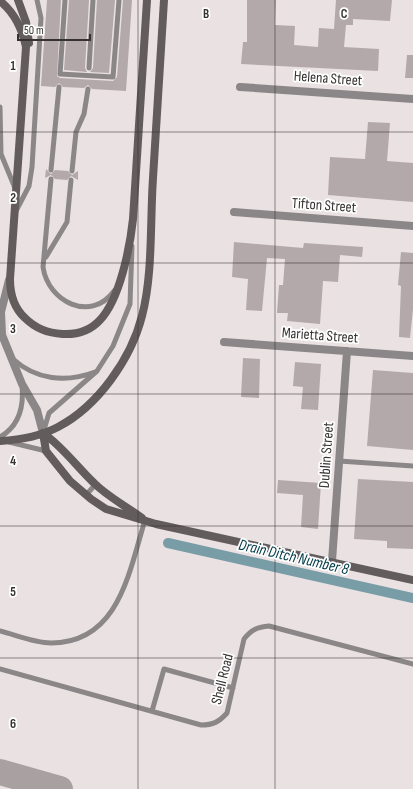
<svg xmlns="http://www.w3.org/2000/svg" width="413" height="789" font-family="'Sofia Sans Condensed',sans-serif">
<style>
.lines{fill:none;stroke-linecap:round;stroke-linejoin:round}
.canal{stroke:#799da7;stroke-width:10}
.taxiway{stroke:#a8a0a1;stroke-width:26}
.building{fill:#b3a9aa}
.lane{stroke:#8b8788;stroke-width:5}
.street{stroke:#8b8788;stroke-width:8}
.secondary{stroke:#625c5d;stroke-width:8}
.grid{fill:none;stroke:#363232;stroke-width:1;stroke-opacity:0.55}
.labels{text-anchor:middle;stroke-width:3.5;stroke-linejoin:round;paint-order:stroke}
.street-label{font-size:15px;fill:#363232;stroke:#fff}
.water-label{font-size:16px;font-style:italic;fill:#013b47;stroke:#fff}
.grid-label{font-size:13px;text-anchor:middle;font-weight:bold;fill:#363232;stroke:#fff;stroke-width:3.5;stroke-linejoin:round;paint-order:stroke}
</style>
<rect width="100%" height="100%" fill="#eae1e2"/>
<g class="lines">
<!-- canal -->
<path class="canal" d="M 168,543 L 413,598"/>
<!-- taxiway -->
<path class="taxiway" d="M 0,772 L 60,789"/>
</g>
<!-- building -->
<path class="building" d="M 47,0 L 61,0 L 57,76 L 60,78 L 113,81 L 117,77 L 123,0 L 132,0 L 126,91 L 92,89 L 88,85 L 84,88 L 63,87 L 59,83 L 55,87 L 41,86 Z
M 69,0 L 89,0 L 85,68 L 87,72 L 64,70 Z
M 97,0 L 115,0 L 109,73 L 90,72 L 93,68 Z
M 247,0 L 276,0 L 275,25 L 295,26 L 294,45 L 318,47 L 319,28 L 334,29 L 336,0 L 392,0 L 390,21 L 353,19 L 353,25 L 346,25 L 344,47 L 379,49 L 378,71 L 241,64 L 243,42 L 247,42 Z
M 407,55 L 413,55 L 413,78 L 405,78 Z
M 368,122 L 390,123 L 387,161 L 413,163 L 413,202 L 328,195 L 330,157 L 365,159 Z
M 46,169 L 51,174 L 55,170 L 68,171 L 72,175 L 78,171 L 78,180 L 71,176 L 67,180 L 55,179 L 51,175 L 45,178 Z
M 234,242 L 303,248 L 304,243 L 363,247 L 362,257 L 340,255 L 338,282 L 323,281 L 320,324 L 287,321 L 288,313 L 277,313 L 279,285 L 283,285 L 285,259 L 267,258 L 262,311 L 246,310 L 248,279 L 232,277 Z
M 401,252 L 413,253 L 413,309 L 410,338 L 399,337 L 401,286 L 398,285 Z
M 243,358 L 260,359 L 259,398 L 241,397 Z
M 295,362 L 321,364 L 318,410 L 301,409 L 303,387 L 293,386 Z
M 373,370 L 413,373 L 413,450 L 367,446 Z
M 358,479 L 413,482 L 413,549 L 387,548 L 387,541 L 354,539 Z
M 278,480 L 321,483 L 318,529 L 301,527 L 303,495 L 277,493 Z"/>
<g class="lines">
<!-- lane -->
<path class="lane" d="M 65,0 L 60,74 L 113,77 L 119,0
M 89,68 L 93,0
M 0,107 L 1,154 L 15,188
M 51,170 L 59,87
M 72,171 L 76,132 L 84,114 L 88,89
M 51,179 L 43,267 C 48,302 91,323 114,291
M 16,211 L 29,186 L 32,167 L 41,18 L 37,0
M 46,257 L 67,222 L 71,180
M 13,359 C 36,380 66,383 95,372
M 43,433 L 49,413 L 97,371 L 113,346 L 130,304 L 132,246
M 0,437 C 19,426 24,407 22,386
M 9,442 L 46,451
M 339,461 L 413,466
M 86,495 L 95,485
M 0,631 C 16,635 34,643 51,643 C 119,643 129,572 145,520
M 0,669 L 201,725 C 213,725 219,722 227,713 L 244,639 C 251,630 257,627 269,626 L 413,664
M 152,711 L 164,669 L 233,688"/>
<!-- street -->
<path class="street" d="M 240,87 L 413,99
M 234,212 L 413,226
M 9,280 L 1,312 L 2,335 L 22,384 L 37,410 L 43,433
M 224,342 L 413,356
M 332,561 L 347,351"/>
<!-- secondary -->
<path class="secondary" d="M 18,0 L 26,22 L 29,43
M 0,1 C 15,13 22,28 26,47 L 10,279 C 10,293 14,308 25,318 C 44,337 81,341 100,320 C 120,299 130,247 133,219 L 147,0
M 43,433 L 46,451 L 70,481 L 91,499 L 106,509 L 156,524 L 413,580
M 43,433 C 63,447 77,467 94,483 C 108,497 126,506 142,518
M 0,441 C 19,440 41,436 58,427 C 98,406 131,359 142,316 C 153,275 150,221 153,178 C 157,119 160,59 164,0"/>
</g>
<!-- grid -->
<path class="grid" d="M 138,0 L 138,789M 275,0 L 275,789M 0,132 L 413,132M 0,263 L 413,263M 0,394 L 413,394M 0,526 L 413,526M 0,658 L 413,658"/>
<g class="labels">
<!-- street labels -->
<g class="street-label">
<text transform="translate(328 78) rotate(4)" y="5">Helena Street</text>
<text transform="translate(324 205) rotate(4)" y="5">Tifton Street</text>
<text transform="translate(320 335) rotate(4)" y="5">Marietta Street</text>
<text transform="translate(326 455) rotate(-86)" y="5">Dublin Street</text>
<text transform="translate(222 679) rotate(-76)" y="5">Shell Road</text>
</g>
<!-- water labels -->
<g class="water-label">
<text transform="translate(294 556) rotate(13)" y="6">Drain Ditch Number 8</text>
</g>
</g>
<g class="grid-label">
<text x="206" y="18">B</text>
<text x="344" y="18">C</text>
<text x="13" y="70">1</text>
<text x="13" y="202">2</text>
<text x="13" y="333">3</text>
<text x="13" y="465">4</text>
<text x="13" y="596">5</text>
<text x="13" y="728">6</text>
</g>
<!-- scale -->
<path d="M18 34v6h72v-6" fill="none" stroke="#363232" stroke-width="2"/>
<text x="24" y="34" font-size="12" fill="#363232" stroke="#ffffff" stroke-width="3" paint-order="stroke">50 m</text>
</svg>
